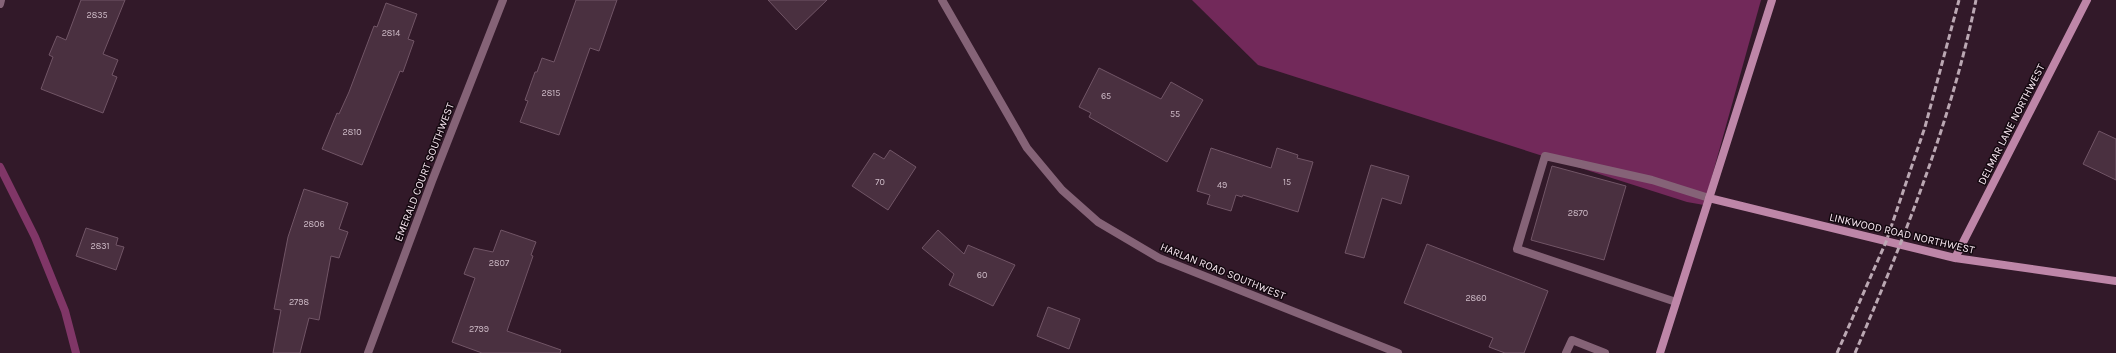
<svg xmlns="http://www.w3.org/2000/svg" width="2116" height="353" font-family="Karla,sans-serif">
<style>
.forest{fill:#72295a}
.lines{fill:none;stroke-linecap:round;stroke-linejoin:round}
.stream{stroke:#803667;stroke-width:8}
.building{fill:#4a3040;stroke:#715566}
.lane{stroke:#856377;stroke-width:8}
.street{stroke:#856377;stroke-width:8}
.secondary{stroke:#be86a8;stroke-width:8}
.rail{stroke:#bba8b3;stroke-width:3;stroke-dasharray:6 3;stroke-linecap:butt}
.labels{text-anchor:middle;stroke-width:3;stroke-linejoin:round;paint-order:stroke}
.number-label{font-size:9px;fill:#cdbac6}
.street-label{font-size:11px;fill:#f9e8f2;stroke:#13080f}
</style>
<rect width="100%" height="100%" fill="#321929"/>
<!-- forest -->
<path class="forest" d="M 1192,0 L 1761,0 L 1704,205 L 1687,202 L 1258,65 Z"/>
<g class="lines">
<!-- stream -->
<path class="stream" d="M 0,167 L 35,237 L 65,311 L 76,353"/>
</g>
<!-- building -->
<path class="building" d="M 81,0 L 125,0 L 103,54 L 118,60 L 112,75 L 117,77 L 103,113 L 41,89 L 53,57 L 49,55 L 57,36 L 66,40 Z
M 576,0 L 617,0 L 599,51 L 590,48 L 559,135 L 520,122 L 528,101 L 525,100 L 535,72 L 537,72 L 542,58 L 554,62 Z
M 768,0 L 827,0 L 796,30 Z
M 386,3 L 417,14 L 408,39 L 414,41 L 403,72 L 400,71 L 362,165 L 322,149 L 337,113 L 339,114 L 349,92 L 374,26 L 377,27 Z
M 1099,68 L 1161,99 L 1171,82 L 1203,100 L 1167,162 L 1089,117 L 1091,113 L 1079,107 Z
M 2099,131 L 2116,139 L 2116,180 L 2083,164 Z
M 1211,148 L 1271,168 L 1277,148 L 1298,155 L 1297,158 L 1313,162 L 1298,212 L 1243,195 L 1242,197 L 1236,195 L 1231,211 L 1207,204 L 1210,195 L 1197,191 Z
M 890,150 L 916,167 L 888,210 L 852,186 L 874,153 L 884,159 Z
M 1371,165 L 1409,176 L 1401,204 L 1382,198 L 1364,258 L 1345,253 Z
M 1552,166 L 1626,186 L 1604,260 L 1531,240 Z
M 304,189 L 348,203 L 339,229 L 348,232 L 339,258 L 331,256 L 319,320 L 309,318 L 300,353 L 273,353 L 281,310 L 274,309 L 288,237 Z
M 86,228 L 118,238 L 116,245 L 124,247 L 116,270 L 76,256 Z
M 501,230 L 536,242 L 531,255 L 533,256 L 507,331 L 561,350 L 560,353 L 482,353 L 452,342 L 475,278 L 464,274 L 474,248 L 493,252 Z
M 938,230 L 964,254 L 968,245 L 1015,265 L 993,306 L 949,285 L 954,274 L 922,248 Z
M 1427,244 L 1548,291 L 1524,353 L 1505,353 L 1489,347 L 1493,338 L 1404,303 Z
M 1048,307 L 1080,319 L 1069,349 L 1037,336 Z"/>
<g class="lines">
<!-- lane -->
<path class="lane" d="M 1676,302 L 1517,249 L 1545,156 L 1652,180 L 1709,198
M 1566,353 L 1572,340 L 1605,353"/>
<!-- street -->
<path class="street" d="M 942,0 L 1027,148 L 1062,190 L 1098,222 L 1159,258 L 1398,353
M 0,4 L 1,0
M 368,353 L 432,181 L 503,0"/>
<!-- secondary -->
<path class="secondary" d="M 1709,198 L 1955,258 L 2116,281
M 1955,258 L 2087,0
M 1660,353 L 1772,0"/>
<!-- rail -->
<path class="rail" d="M 1837,353 L 1886,242 L 1925,127 L 1959,0
M 1855,353 C 1904,239 1951,122 1976,0"/>
</g>
<g class="labels">
<!-- number labels -->
<g class="number-label">
<text x="97" y="18">2835</text>
<text x="391" y="36">2814</text>
<text x="551" y="96">2815</text>
<text x="1106" y="99">65</text>
<text x="1175" y="117">55</text>
<text x="352" y="135">2810</text>
<text x="880" y="185">70</text>
<text x="1287" y="185">15</text>
<text x="1222" y="188">49</text>
<text x="1578" y="216">2870</text>
<text x="314" y="227">2806</text>
<text x="100" y="249">2831</text>
<text x="499" y="266">2807</text>
<text x="982" y="278">60</text>
<text x="1476" y="301">2860</text>
<text x="299" y="305">2798</text>
<text x="479" y="332">2799</text>
</g>
<!-- street labels -->
<g class="street-label">
<text transform="translate(2011 124) rotate(-63)" y="4">DELMAR LANE NORTHWEST</text>
<text transform="translate(424 172) rotate(-69)" y="4">EMERALD COURT SOUTHWEST</text>
<text transform="translate(1902 233) rotate(13)" y="4">LINKWOOD ROAD NORTHWEST</text>
<text transform="translate(1223 271) rotate(22)" y="4">HARLAN ROAD SOUTHWEST</text>
</g>
</g>
</svg>
